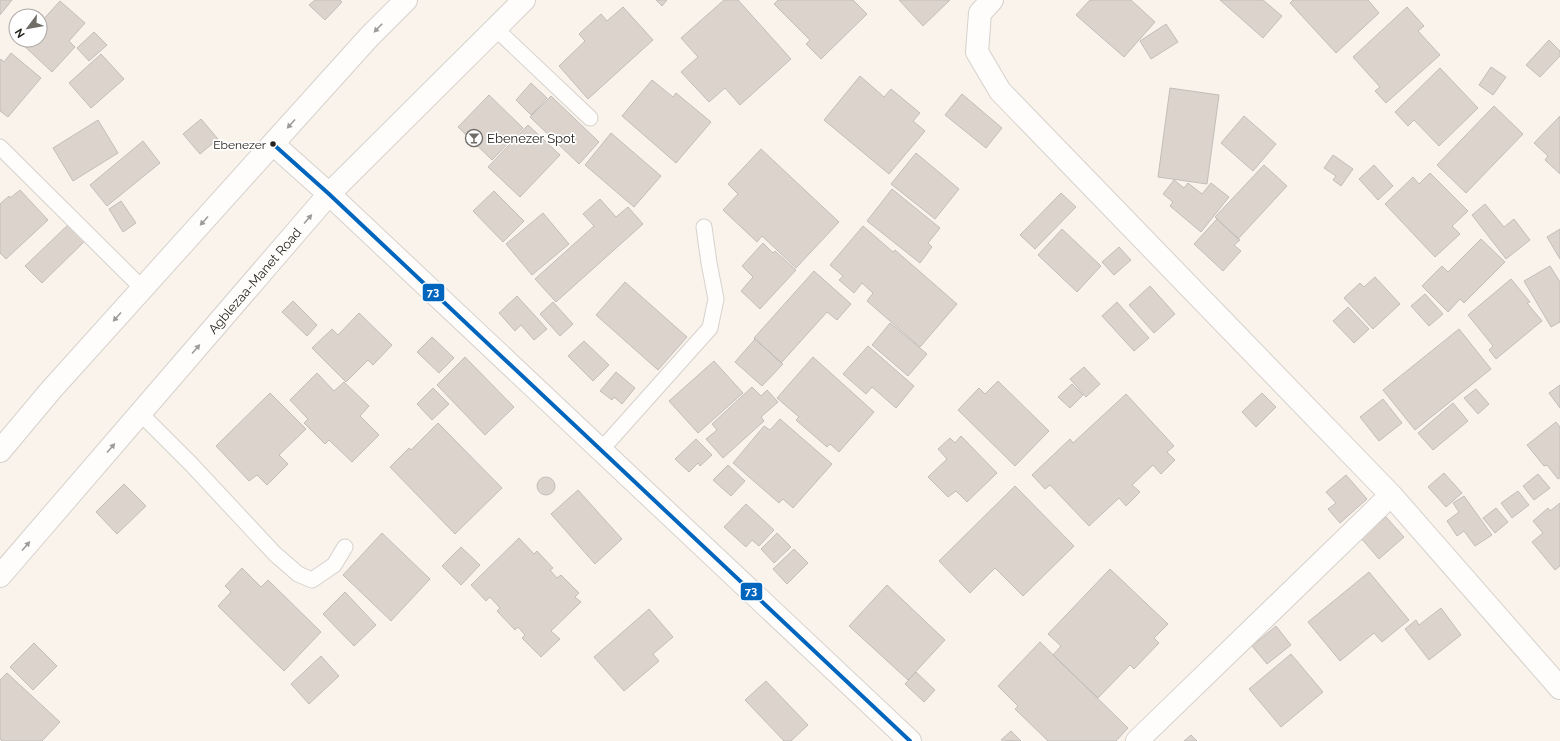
<svg xmlns="http://www.w3.org/2000/svg" width="1560" height="741" font-family="Raleway,sans-serif">
<style>
.building{fill:#ddd3cd;stroke:#c3bdb8}
.lines{fill:none;stroke-linecap:round;stroke-linejoin:round}
.lane-casing{stroke:#d6d1cb;stroke-width:17}
.street-casing{stroke:#d6d1cb;stroke-width:24}
.secondary-casing{stroke:#d6d1cb;stroke-width:24}
.lane{stroke:#fefdfc;stroke-width:15}
.street{stroke:#fefdfc;stroke-width:22}
.secondary{stroke:#fefdfc;stroke-width:22}
.bus-1-casing{stroke:#fff;stroke-width:7}
.bus-1{stroke:#0065bd;stroke-width:4}
.oneway{fill:#9d9b98}
.bus-dot{fill:#27231e;stroke:#fff;stroke-width:1.5}
.labels{text-anchor:middle;stroke-width:3.5;stroke-linejoin:round;paint-order:stroke}
.bus-label{font-size:12px;fill:#27231e;stroke:#fff;text-anchor:end}
.poi-label{font-size:13px;fill:#27231e;stroke:#fff;text-anchor:start}
.street-label{font-size:13px;fill:#27231e;stroke:#fff}
.line-badge{stroke:#fff;stroke-width:1.5}
.badge-label{font-size:11px;text-anchor:middle;font-weight:bold;fill:#fff}
</style>
<rect width="100%" height="100%" fill="#f9f3ec"/>
<!-- building -->
<path class="building" d="M 0,0 L 12,0 L 0,15 Z
M 315,0 L 340,0 L 342,2 L 325,20 L 309,5 Z
M 656,0 L 667,0 L 662,6 Z
M 724,0 L 738,0 L 791,59 L 740,105 L 725,88 L 709,102 L 681,72 L 698,57 L 681,38 Z
M 778,0 L 853,0 L 867,14 L 821,59 L 806,44 L 810,40 L 774,4 Z
M 899,0 L 950,0 L 923,26 Z
M 1090,0 L 1131,0 L 1155,22 L 1124,57 L 1076,15 Z
M 1220,0 L 1263,0 L 1282,16 L 1263,38 Z
M 1293,0 L 1368,0 L 1379,13 L 1336,53 L 1290,3 Z
M 60,1 L 85,23 L 69,41 L 75,47 L 52,72 L 21,43 L 24,40 L 40,40 L 40,23 Z
M 623,7 L 653,40 L 588,99 L 559,66 L 585,41 L 579,34 L 601,14 L 607,21 Z
M 1407,7 L 1424,26 L 1418,31 L 1440,55 L 1386,103 L 1375,91 L 1380,87 L 1353,57 Z
M 1166,24 L 1178,42 L 1151,59 L 1140,41 Z
M 94,32 L 107,45 L 89,61 L 77,48 Z
M 1549,40 L 1560,51 L 1560,56 L 1540,77 L 1526,65 Z
M 11,53 L 41,78 L 8,117 L 0,111 L 0,61 L 1,59 L 4,62 Z
M 101,54 L 124,79 L 91,108 L 69,83 Z
M 1491,67 L 1506,77 L 1493,95 L 1479,85 Z
M 1440,68 L 1478,108 L 1439,146 L 1414,120 L 1408,126 L 1395,112 Z
M 860,76 L 884,97 L 891,89 L 920,113 L 913,121 L 925,131 L 889,174 L 824,120 Z
M 652,80 L 673,97 L 676,93 L 711,122 L 676,163 L 622,116 Z
M 531,83 L 547,98 L 531,115 L 516,100 Z
M 1170,88 L 1219,95 L 1207,184 L 1158,177 Z
M 962,94 L 1002,128 L 986,148 L 945,115 Z
M 489,95 L 523,128 L 492,160 L 458,127 Z
M 551,96 L 599,142 L 579,164 L 530,117 Z
M 1494,106 L 1523,134 L 1466,193 L 1437,165 Z
M 1244,116 L 1276,144 L 1253,171 L 1221,143 Z
M 1560,116 L 1560,174 L 1545,160 L 1548,156 L 1534,143 Z
M 201,119 L 218,139 L 200,154 L 183,134 Z
M 98,120 L 118,153 L 73,181 L 53,148 Z
M 528,125 L 560,155 L 520,197 L 488,167 Z
M 611,133 L 661,176 L 634,207 L 585,165 Z
M 143,141 L 160,163 L 107,206 L 90,185 Z
M 761,149 L 839,222 L 796,268 L 762,236 L 757,242 L 723,210 L 738,194 L 728,184 Z
M 916,153 L 959,189 L 935,219 L 891,184 Z
M 1333,155 L 1353,169 L 1341,186 L 1333,180 L 1336,176 L 1324,168 Z
M 1264,165 L 1287,186 L 1238,239 L 1215,217 Z
M 1374,165 L 1393,186 L 1378,200 L 1359,179 Z
M 1430,173 L 1468,211 L 1452,226 L 1460,234 L 1435,257 L 1385,204 L 1413,177 L 1419,184 Z
M 1174,180 L 1184,188 L 1188,183 L 1202,194 L 1211,183 L 1229,197 L 1201,232 L 1170,206 L 1173,202 L 1163,194 Z
M 892,189 L 940,228 L 928,243 L 932,247 L 920,263 L 867,221 Z
M 20,190 L 48,220 L 6,259 L 0,253 L 0,204 L 9,196 L 10,198 Z
M 494,191 L 524,221 L 503,242 L 473,211 Z
M 1061,193 L 1076,207 L 1035,249 L 1020,235 Z
M 600,199 L 616,217 L 628,207 L 643,224 L 556,302 L 535,279 L 594,226 L 583,214 Z
M 121,201 L 136,223 L 123,232 L 109,209 Z
M 1485,204 L 1504,227 L 1514,219 L 1530,240 L 1506,259 L 1472,215 Z
M 543,213 L 569,244 L 532,275 L 506,244 Z
M 1217,219 L 1240,240 L 1234,245 L 1241,251 L 1223,271 L 1194,244 Z
M 71,222 L 87,239 L 42,283 L 25,266 Z
M 863,226 L 893,252 L 895,250 L 957,304 L 920,347 L 867,301 L 873,293 L 862,283 L 854,293 L 839,280 L 843,276 L 830,265 Z
M 1062,229 L 1101,266 L 1077,292 L 1038,255 Z
M 1560,229 L 1560,259 L 1547,237 Z
M 1481,239 L 1505,262 L 1464,303 L 1460,299 L 1448,312 L 1422,286 L 1442,266 L 1448,272 Z
M 763,243 L 773,253 L 775,251 L 796,270 L 760,309 L 741,291 L 753,277 L 742,266 Z
M 1119,247 L 1131,260 L 1114,275 L 1102,262 Z
M 1550,266 L 1560,282 L 1560,322 L 1551,327 L 1524,281 Z
M 814,271 L 851,304 L 837,320 L 827,312 L 781,363 L 754,338 Z
M 1375,277 L 1400,304 L 1373,329 L 1344,298 L 1360,283 L 1364,287 Z
M 1511,279 L 1530,302 L 1527,303 L 1542,321 L 1496,359 L 1489,350 L 1493,346 L 1468,315 Z
M 625,282 L 687,337 L 658,370 L 596,315 Z
M 1150,286 L 1175,314 L 1154,333 L 1129,305 Z
M 1425,294 L 1443,314 L 1429,326 L 1411,306 Z
M 517,296 L 547,329 L 534,340 L 521,325 L 515,331 L 499,313 Z
M 293,301 L 317,325 L 307,336 L 282,312 Z
M 553,302 L 573,324 L 560,336 L 540,314 Z
M 1117,302 L 1149,338 L 1134,351 L 1102,316 Z
M 1348,307 L 1369,329 L 1354,343 L 1333,321 Z
M 359,313 L 392,345 L 373,365 L 368,360 L 346,382 L 312,348 L 332,329 L 338,335 Z
M 890,323 L 927,354 L 908,376 L 872,345 Z
M 1459,329 L 1491,369 L 1415,430 L 1383,390 Z
M 432,337 L 454,358 L 439,373 L 417,352 Z
M 755,339 L 783,364 L 762,386 L 735,362 Z
M 584,341 L 609,365 L 593,381 L 568,356 Z
M 868,346 L 914,386 L 896,408 L 872,387 L 866,394 L 843,374 Z
M 465,357 L 514,407 L 485,435 L 437,385 Z
M 813,357 L 874,412 L 839,452 L 830,444 L 827,447 L 796,420 L 799,417 L 777,398 Z
M 714,361 L 743,393 L 698,433 L 669,401 Z
M 1084,367 L 1100,384 L 1086,397 L 1070,379 Z
M 616,372 L 635,388 L 622,404 L 614,397 L 612,400 L 600,391 Z
M 317,373 L 334,391 L 344,382 L 369,406 L 360,416 L 379,435 L 352,462 L 329,440 L 325,444 L 304,423 L 308,419 L 290,400 Z
M 998,381 L 1049,431 L 1015,466 L 958,410 L 979,388 L 985,394 Z
M 1072,384 L 1083,395 L 1070,408 L 1058,397 Z
M 1560,385 L 1560,408 L 1549,393 Z
M 752,387 L 761,396 L 767,390 L 778,402 L 761,417 L 764,421 L 723,458 L 706,439 L 717,430 L 712,424 Z
M 433,388 L 449,404 L 432,420 L 417,404 Z
M 1476,389 L 1489,404 L 1478,414 L 1464,398 Z
M 270,393 L 306,429 L 279,455 L 288,464 L 267,485 L 257,475 L 249,481 L 216,446 Z
M 1262,393 L 1276,407 L 1256,427 L 1242,412 Z
M 1126,394 L 1174,446 L 1167,452 L 1175,460 L 1161,474 L 1153,465 L 1132,485 L 1140,492 L 1126,506 L 1119,498 L 1089,526 L 1050,485 L 1045,489 L 1032,475 L 1070,439 L 1073,443 Z
M 1383,399 L 1402,423 L 1379,441 L 1360,417 Z
M 1453,403 L 1468,421 L 1433,450 L 1418,433 Z
M 780,419 L 832,464 L 793,508 L 783,499 L 779,503 L 733,463 L 764,426 L 770,430 Z
M 1556,422 L 1560,427 L 1560,478 L 1558,479 L 1547,465 L 1544,466 L 1527,445 Z
M 438,423 L 502,488 L 455,534 L 390,467 L 409,448 L 411,450 Z
M 961,436 L 997,473 L 967,502 L 956,491 L 948,497 L 928,477 L 947,459 L 938,449 L 950,438 L 955,443 Z
M 696,439 L 712,455 L 700,466 L 698,463 L 689,472 L 675,459 Z
M 728,465 L 745,481 L 731,496 L 713,480 Z
M 1444,473 L 1462,493 L 1446,507 L 1428,487 Z
M 1538,474 L 1550,488 L 1534,500 L 1523,486 Z
M 1346,475 L 1367,499 L 1340,523 L 1328,509 L 1336,503 L 1326,492 Z
M537 486a9 9 0 1 1 18 0a9 9 0 1 1-18 0Z
M 124,484 L 146,506 L 117,534 L 96,512 Z
M 1015,486 L 1074,546 L 1023,596 L 995,568 L 970,593 L 939,561 Z
M 578,490 L 622,539 L 595,564 L 551,514 Z
M 1518,491 L 1529,505 L 1512,518 L 1501,503 Z
M 1464,496 L 1492,535 L 1475,546 L 1464,531 L 1457,536 L 1447,521 L 1459,512 L 1453,503 Z
M 1560,503 L 1560,566 L 1555,570 L 1532,542 L 1543,533 L 1533,521 L 1548,508 L 1550,511 Z
M 746,504 L 774,530 L 759,546 L 752,540 L 746,547 L 724,527 Z
M 1496,508 L 1508,522 L 1495,533 L 1483,518 Z
M 1386,517 L 1404,537 L 1379,559 L 1361,538 Z
M 382,533 L 430,579 L 391,621 L 343,575 Z
M 777,533 L 791,547 L 774,563 L 761,549 Z
M 519,538 L 534,554 L 537,551 L 553,568 L 550,570 L 557,578 L 561,575 L 579,593 L 575,597 L 581,602 L 551,631 L 560,639 L 541,657 L 522,638 L 525,635 L 518,627 L 515,630 L 497,611 L 500,608 L 490,597 L 486,601 L 471,585 Z
M 461,547 L 480,565 L 461,585 L 442,566 Z
M 794,549 L 808,563 L 787,584 L 773,569 Z
M 242,568 L 261,587 L 268,580 L 321,632 L 284,671 L 218,606 L 231,592 L 225,586 Z
M 1110,569 L 1168,624 L 1154,638 L 1159,643 L 1134,669 L 1130,665 L 1098,698 L 1053,655 L 1061,646 L 1048,634 Z
M 1369,572 L 1409,620 L 1382,642 L 1374,633 L 1340,661 L 1308,622 Z
M 887,585 L 945,640 L 908,680 L 849,626 Z
M 345,592 L 376,625 L 354,646 L 323,614 Z
M 1441,608 L 1461,635 L 1429,660 L 1405,629 L 1416,620 L 1419,625 Z
M 649,609 L 673,637 L 653,654 L 659,661 L 624,691 L 594,657 Z
M 1276,626 L 1291,645 L 1267,664 L 1252,646 Z
M 1040,642 L 1128,728 L 1116,741 L 1048,741 L 1015,709 L 1018,706 L 998,686 Z
M 34,643 L 57,666 L 33,690 L 10,667 Z
M 1291,654 L 1323,692 L 1281,727 L 1249,689 Z
M 321,656 L 339,676 L 309,704 L 291,684 Z
M 916,672 L 935,690 L 924,702 L 905,684 Z
M 7,673 L 60,722 L 42,741 L 2,741 L 0,739 L 0,680 Z
M 766,681 L 808,725 L 791,741 L 784,741 L 745,700 Z
M 1011,731 L 1021,741 L 1001,740 Z
M 1191,735 L 1197,741 L 1184,741 Z"/>
<g class="lines">
<!-- lane casing -->
<g class="lane-casing">
<path id="lane" d="M 496,29 L 590,118
M 0,147 L 142,288
M 140,413 L 191,464 L 275,554 L 298,574 L 312,580 L 334,565 L 345,547
M 601,450 L 710,328 L 716,299 L 709,263 L 704,227"/>
</g>
<!-- street casing -->
<g class="street-casing">
<path id="street" d="M 992,0 L 980,13 L 977,52 L 1000,91 L 1391,495 L 1560,688
M 1137,741 L 1391,495"/>
</g>
<!-- secondary casing -->
<g class="secondary-casing">
<g id="secondary">
<path d="M 273,144 L 329,194 L 910,741"/>
<path d="M 0,451 L 51,390 L 369,37 L 406,0"/>
<path id="s1" d="M 0,576 L 329,194 L 524,0"/>
</g>
</g>
<!-- lane -->
<use href="#lane" class="lane"/>
<!-- street -->
<use href="#street" class="street"/>
<!-- secondary -->
<use href="#secondary" class="secondary"/>
<!-- bus-1 casing -->
<g class="bus-1-casing">
<path id="bus-1" d="M 273,144 L 329,194 L 910,741"/>
</g>
<!-- bus-1 -->
<use href="#bus-1" class="bus-1"/>
</g>
<!-- one-way arrows -->
<defs><path id="oneway-solid" d="M-6-.8H1V-3.2L6.5 0L1 3.2V.8H-6Z"/></defs>
<g class="oneway">
<use href="#oneway-solid" transform="translate(378 28) rotate(134)"/>
<use href="#oneway-solid" transform="translate(291 124) rotate(132)"/>
<use href="#oneway-solid" transform="translate(308 219) rotate(-49)"/>
<use href="#oneway-solid" transform="translate(204 221) rotate(132)"/>
<use href="#oneway-solid" transform="translate(117 317) rotate(132)"/>
<use href="#oneway-solid" transform="translate(196 349) rotate(-49)"/>
<use href="#oneway-solid" transform="translate(111 448) rotate(-49)"/>
<use href="#oneway-solid" transform="translate(26 546) rotate(-49)"/>
</g>
<!-- icons -->
<defs>
<g id="bar-ring" transform="scale(0.9)"><circle r="9.5" fill="#fff" stroke="#706c66" stroke-width="1.5"/><path d="M-6-5H6L.8 .8V4.5H3.5V6h-7V4.5H-.8V.8Z" fill="#706c66"/></g>
</defs>
<g fill-rule="evenodd">
<use href="#bar-ring" x="474" y="138"/>
</g>
<!-- markers -->
<circle class="bus-dot" cx="273" cy="144" r="3.5"/>
<g class="labels">
<!-- bus labels -->
<g class="bus-label">
<text x="266" y="149">Ebenezer</text>
</g>
<!-- poi labels -->
<g class="poi-label">
<text x="487" y="143">Ebenezer Spot</text>
</g>
<!-- street labels -->
<g class="street-label">
<text dy="5" stroke="none"><textPath href="#s1" startOffset="390">Agblezaa-Manet Road</textPath></text>
</g>
</g>
<g class="line-badge">
<rect x="422" y="283" width="23" height="19" rx="4" fill="#0065bd"/>
<rect x="740" y="582" width="23" height="19" rx="4" fill="#0065bd"/>
</g>
<g class="badge-label">
<text x="433" y="296">73</text>
<text x="751" y="595">73</text>
</g>
<!-- north arrow -->
<g transform="translate(28 28) rotate(238)"><circle r="19" fill="#ffffff" stroke="#a9a7a5"/>
<path d="M0-3L7 15L0 10L-7 15Z" fill="#706c66"/>
<text y="-6" font-size="11" font-weight="bold" text-anchor="middle" fill="#27231e">N</text>
</g>
</svg>
